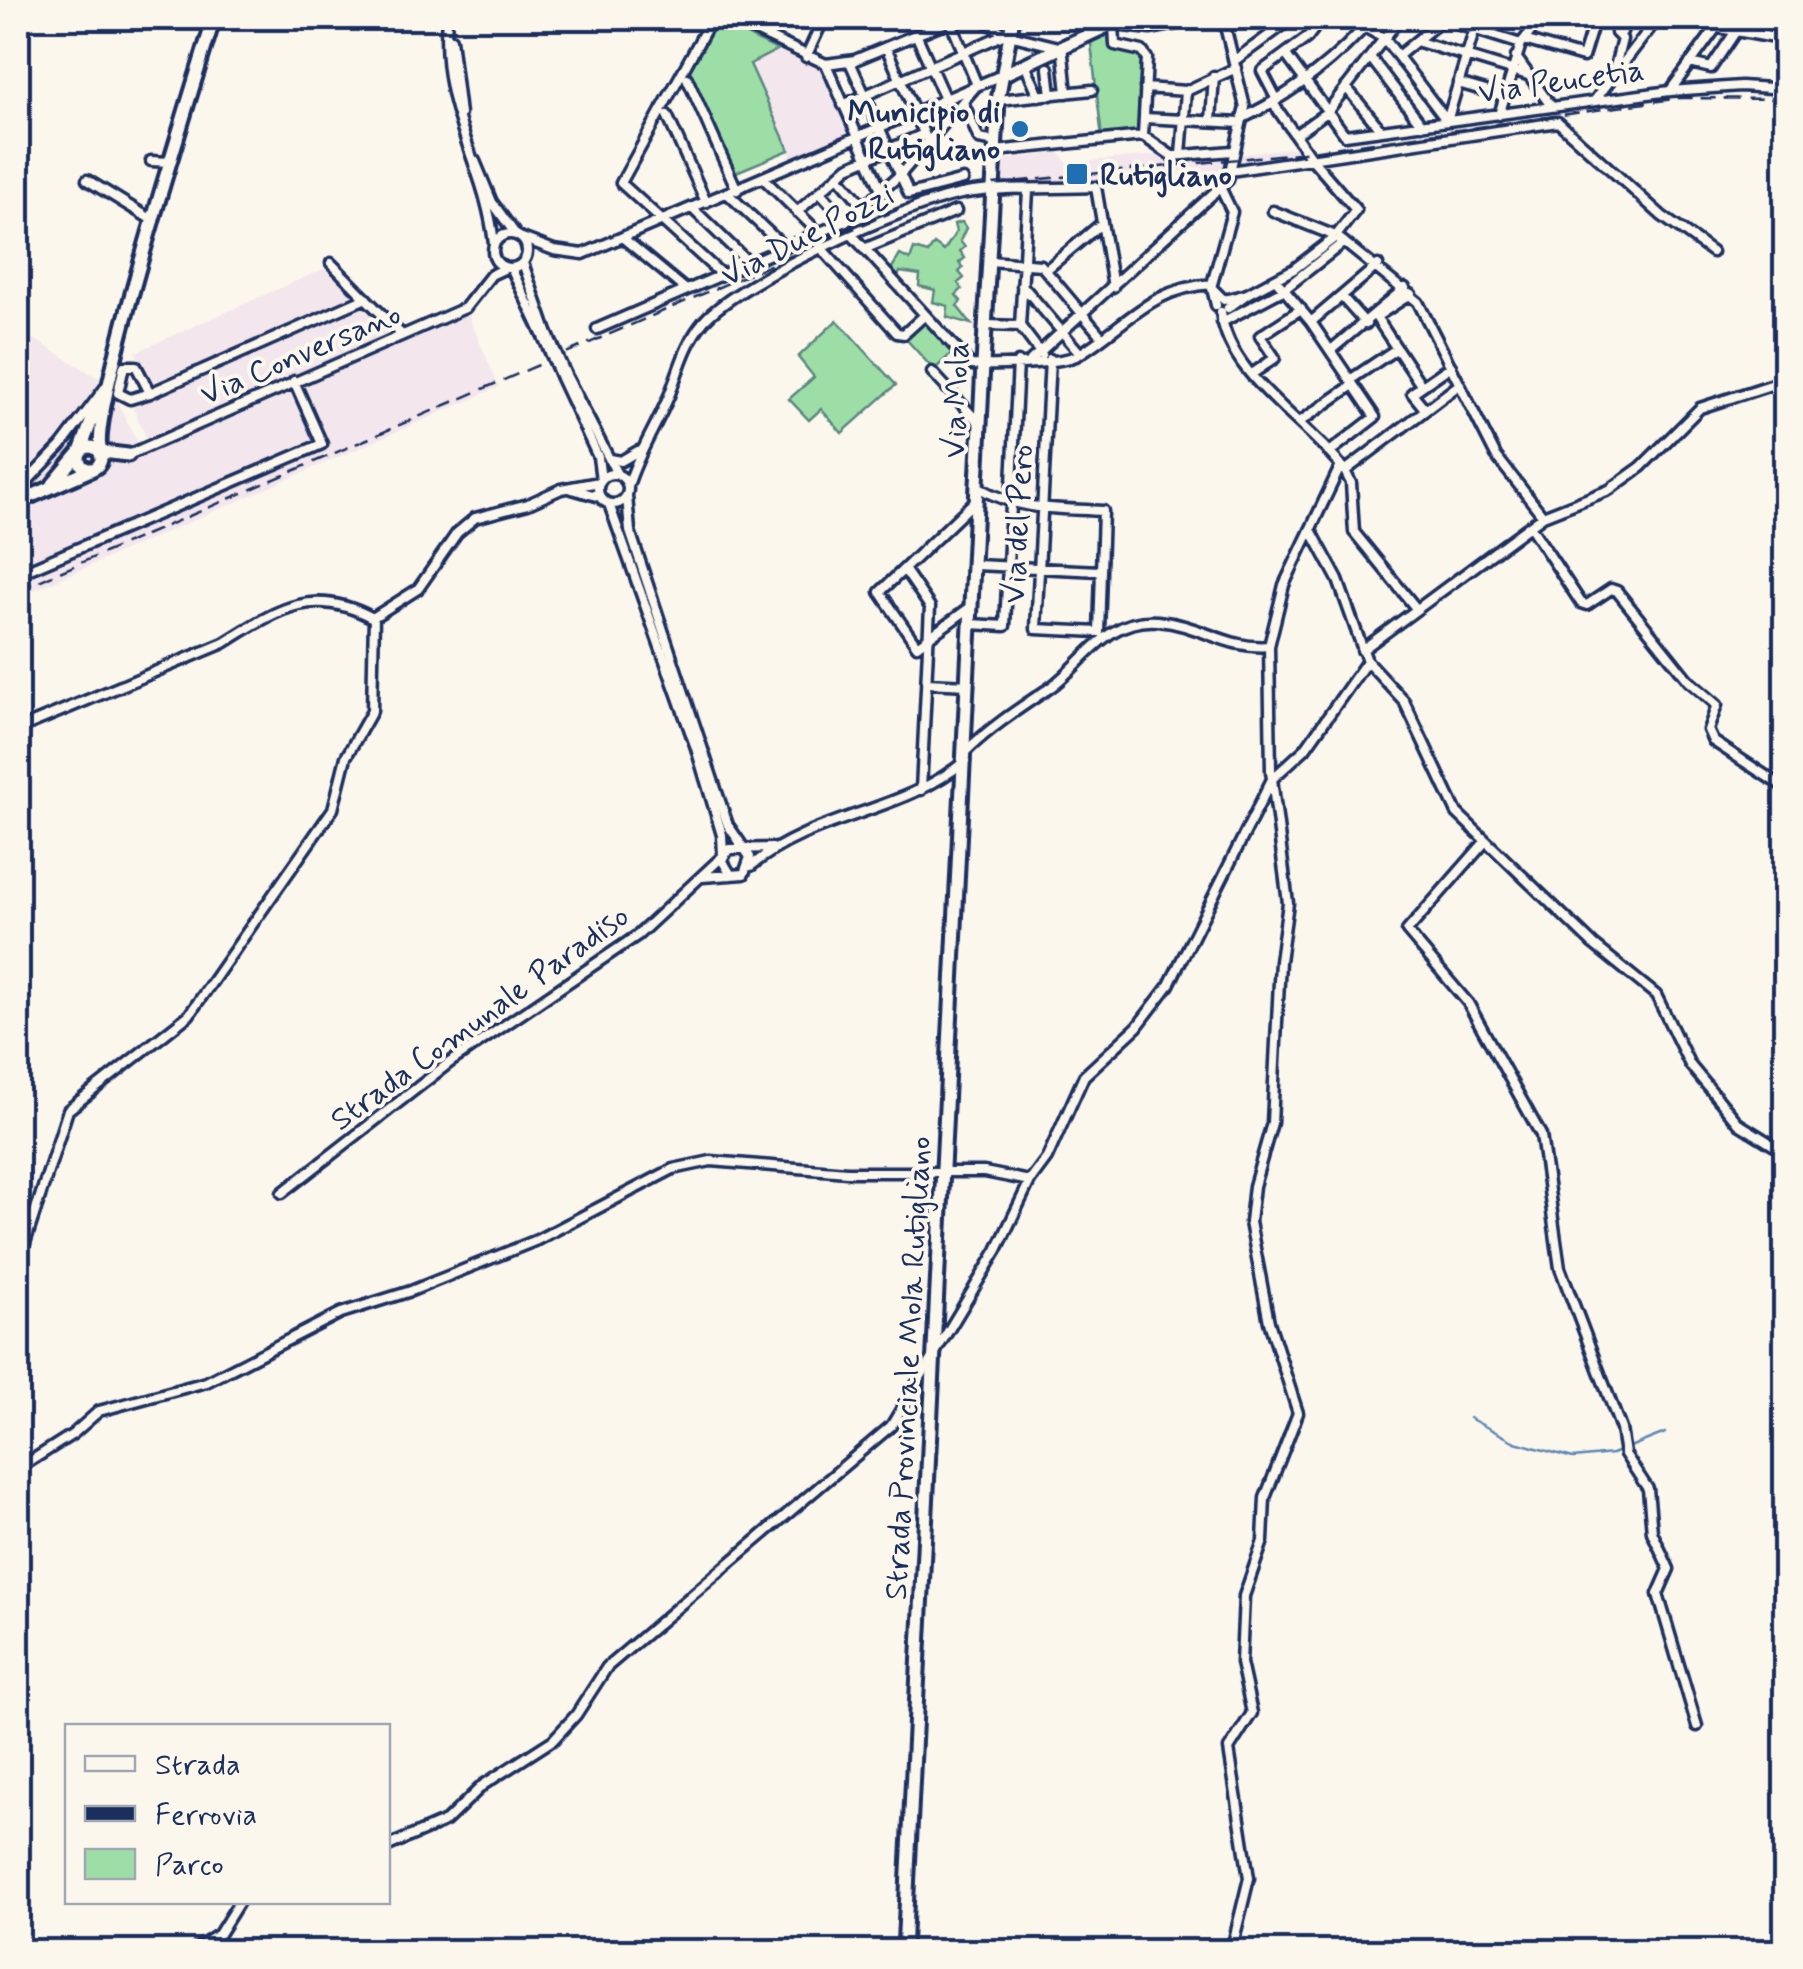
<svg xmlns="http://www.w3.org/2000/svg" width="1803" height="1969" font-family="Mynerve,sans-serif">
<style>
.built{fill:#f3e6ec}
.green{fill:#9ddea7;stroke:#5c8682;stroke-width:2.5}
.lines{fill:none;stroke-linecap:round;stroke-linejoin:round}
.stream{stroke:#6088b3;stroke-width:2.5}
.minor-casing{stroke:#1b2f5e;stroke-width:15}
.major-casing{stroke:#1b2f5e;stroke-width:19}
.minor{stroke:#fbf7ec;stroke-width:8}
.major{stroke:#fbf7ec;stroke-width:11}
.rail{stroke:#1b2f5e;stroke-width:2.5;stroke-dasharray:15 8;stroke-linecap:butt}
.minor-bridge-casing{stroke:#1b2f5e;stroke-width:15;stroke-linecap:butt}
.minor-bridge{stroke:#fbf7ec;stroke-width:8}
.poi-dot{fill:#1f6fb2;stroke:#fbf7ec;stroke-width:4}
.labels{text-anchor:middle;stroke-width:8;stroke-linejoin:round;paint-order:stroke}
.street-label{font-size:32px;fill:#1b2f5e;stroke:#fbf7ec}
.poi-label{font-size:32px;font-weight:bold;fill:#1b2f5e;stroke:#fbf7ec;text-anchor:end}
</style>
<rect width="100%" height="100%" fill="#fbf7ec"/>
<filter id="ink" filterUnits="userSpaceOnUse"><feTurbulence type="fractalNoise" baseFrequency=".01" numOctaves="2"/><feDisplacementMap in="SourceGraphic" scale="20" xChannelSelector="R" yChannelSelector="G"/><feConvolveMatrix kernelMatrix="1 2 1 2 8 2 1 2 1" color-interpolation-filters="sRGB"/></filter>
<g filter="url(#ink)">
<!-- built -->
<path class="built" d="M 777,50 L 823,68 L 854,135 L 793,161 L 750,64 Z
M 1311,145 L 1316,153 L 1226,166 L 1226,172 L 1204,175 L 1004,191 L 958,188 L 1000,180 L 1001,160 L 1026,157 L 1059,153 L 1068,163 L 1166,154 L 1237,155 Z
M 330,266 L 358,298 L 151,388 L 136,352 Z
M 363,303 L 393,335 L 149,443 L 132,406 Z
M 465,308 L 499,387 L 18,597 L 18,354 L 34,339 L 108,384 L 141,449 Z"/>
<!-- green -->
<path class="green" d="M 718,21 L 777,50 L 750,64 L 789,150 L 734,173 L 690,71 Z
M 1107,29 L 1110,47 L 1143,56 L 1139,134 L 1102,138 L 1090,35 Z
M 962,222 L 966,228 L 960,241 L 965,247 L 960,251 L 965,258 L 959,263 L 963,268 L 959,272 L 964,278 L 958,283 L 962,289 L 956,295 L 961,301 L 957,306 L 971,324 L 947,317 L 948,306 L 933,302 L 935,290 L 919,286 L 920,275 L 900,272 L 897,279 L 890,271 L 900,255 L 910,260 L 914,249 L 928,253 L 934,244 L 944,251 L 956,232 L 954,224 Z
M 837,320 L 896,385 L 842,433 L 821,409 L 809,420 L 789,399 L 814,377 L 798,357 Z
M 926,322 L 953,352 L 934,370 L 907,340 Z"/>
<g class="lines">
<!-- stream -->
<path class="stream" d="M 1469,1418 L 1515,1442 L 1573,1458 L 1612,1454 L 1665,1433"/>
<!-- minor casing -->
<g class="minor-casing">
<path id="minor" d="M 447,18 C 439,112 485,161 494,244
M 712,18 L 621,183 L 722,275
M 728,18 L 826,64 L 855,60 L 954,19 L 982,19 L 1005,34
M 1348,18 L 1384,38 L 1447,121
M 1437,18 L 1521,44
M 1664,18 L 1786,40
M 1114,23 L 1115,45 L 1142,51 L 1147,58 L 1143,136
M 1622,32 L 1626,18
M 1747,33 L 1750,18
M 916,34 L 945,99
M 451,39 L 460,114
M 1524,40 L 1583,57 L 1595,18
M 1416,41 L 1528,75
M 1062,45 L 1067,93
M 886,47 L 926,138
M 1286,55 L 1345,135 L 1670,91 L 1741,86 L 1786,89
M 1398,56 L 1443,19
M 806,57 L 824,18
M 1370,57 L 1422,125
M 1516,57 L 1551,106
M 1234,61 L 1293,18
M 850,62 L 909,194 L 963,180
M 1690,63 L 1711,68 L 1736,31
M 826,64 L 882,192
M 1025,64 L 1039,96
M 1048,68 L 1051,95
M 1613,75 L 1622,39 L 1616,33
M 687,78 L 737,190
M 1458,83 L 1503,96
M 1346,87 L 1381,130
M 1145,88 L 1186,91 L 1236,68
M 1670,91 L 1716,28
M 998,100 L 1092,90
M 1277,100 L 1262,71 L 1307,38 L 1322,18
M 1595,100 L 1658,18
M 963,102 L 979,139 L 996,142
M 1273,103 L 1311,158 L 1356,210 L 1339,232
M 843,105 L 1005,34 L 1058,47
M 667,115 L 706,202
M 1499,115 L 1521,44 L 1541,18
M 1245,117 C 1291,95 1340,57 1372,18
M 1144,118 L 1241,123
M 1211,121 L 1214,76
M 1447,121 L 1478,18
M 1295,135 L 1327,112 L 1400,18
M 1143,136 L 1172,156 L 1232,151
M 996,151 L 1143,136
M 1181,155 L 1186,91
M 151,161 L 170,162
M 475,161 L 492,202 L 516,235
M 1230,171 L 1558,122 L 1662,216 L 1712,252
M 838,176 L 864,207
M 763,178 L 819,233
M 87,180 L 154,221
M 820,192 L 846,221
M 727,193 L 785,248
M 692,208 L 749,263
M 1273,211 L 1333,235
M 797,212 L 848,167 L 924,134
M493 251a17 17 0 1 1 34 0a17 17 0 1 1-34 0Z
M 853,236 L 971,365 C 991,366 1062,364 1078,355 C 1126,326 1149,288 1212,284
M 522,238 L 554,250 L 583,254 L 1002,75
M 623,238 L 686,290
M 1340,239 L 1418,302 L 1496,456 L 1543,516
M 864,249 L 956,211
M 823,250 L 897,333 L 904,334 L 925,315
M 989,261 L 1041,265 L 1101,336
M 331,263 L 402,335
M 523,263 L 547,332
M 511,268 L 542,334
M 1046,270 L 1102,223
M 1276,280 L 1311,322 L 1375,417 L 1331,451
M 1212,284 L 1232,212 L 1221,189
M 1022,285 L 1080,353
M 1247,294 L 1294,269 L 1333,239
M 1411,294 L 1376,317 L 1421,385
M 1342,297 L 1366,324
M 1216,305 L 1212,288 L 1224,300 L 1247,294 L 1228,308
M 1221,312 C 1228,377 1307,420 1345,471 L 1351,483 L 1354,532 L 1415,607
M 1222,322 L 1283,290 L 1344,242
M 1311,322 L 1378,265
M 986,325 L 1020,326 L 1042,355
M 1020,326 L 1028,191
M 597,329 L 846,221 L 900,175 L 977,85 L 950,20
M 1331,350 L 1405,288
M 1031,360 L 1228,180 L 1245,107 L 1223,18
M 932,372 L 981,425
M 1252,374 L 1275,358 L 1260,336 L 1301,309
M 566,375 L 617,474
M 561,378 L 598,457 L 601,480
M 1350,380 L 1396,349
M 150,393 L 136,366 L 124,366 L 118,393 L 130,399 L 150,393 L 366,298
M 1425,409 L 1412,393 L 1451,366
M 1301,421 L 1353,385
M 128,455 L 465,308 L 491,275 L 506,268
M 610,459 L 621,461 L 638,451
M 1345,471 L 1460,384
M598 489a15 15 0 1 1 30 0a15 15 0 1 1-30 0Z
M 628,486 C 638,453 656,427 669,396 C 679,371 685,343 704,321 C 741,279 905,205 961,194 C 1004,186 1053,189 1096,187 L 1113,287
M 979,488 C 1021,511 1055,508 1103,511 L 1099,632 L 1036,629 L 1050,359
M 572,489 L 600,497
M 18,491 L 61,446 L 108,384
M 627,496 L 630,531 L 728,825 L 750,857 L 744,874 L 702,877
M 1530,526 L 1581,603 L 1587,605 L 1611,589 L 1617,591 L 1689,681 L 1717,705 L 1708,730 L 1713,741 L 1786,789
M 1311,530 L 1338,580 L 1367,661 L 1404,701 L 1457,813 L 1593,944 L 1656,995 L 1690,1065 L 1739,1124 L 1786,1153
M 975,565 L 1100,571
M 904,569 L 930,607 L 921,790
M 18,574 L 322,444 L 294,381
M 972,606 L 917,646 L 880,592 L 975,501
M 971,624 L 1005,626 L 1018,362
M 1362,650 L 1543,516 L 1609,490 L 1641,467 L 1700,408 L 1786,380
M 927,683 L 968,685
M 18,729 L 224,643 C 277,610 312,585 373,618
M 965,752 C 992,726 1020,708 1051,687 C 1086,661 1107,617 1158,621 C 1202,625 1228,650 1269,646
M 1484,843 L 1407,931 L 1468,1003 L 1541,1135 L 1560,1268 L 1621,1429 L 1625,1454 L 1648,1489 L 1652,1532 L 1669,1569 L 1658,1594 L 1697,1726
M 751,866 C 814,814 903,813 965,761
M 731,875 L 722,860 L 729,849 L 772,848
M 282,1193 L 449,1063 L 638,935 L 723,856 L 722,835 L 696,748 L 609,504
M 18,1265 L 68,1110 L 189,1015 L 333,809 L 346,757 L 372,711 L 374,617 L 418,589 L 457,533 L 475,518 L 528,504 L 561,489 L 599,482
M 18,1469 L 73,1434 L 99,1411 L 206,1382 L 341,1313 L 411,1291 L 537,1240 L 673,1169 L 711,1161 L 847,1172 L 984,1172 L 1030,1181
M 388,1846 L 446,1821 L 483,1785 L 553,1740 L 576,1715 L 607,1667 L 891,1426 L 997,1250 L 1030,1181 L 1047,1158 L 1084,1076 L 1137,1027 L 1169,985 L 1272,779 L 1305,749 L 1367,661
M 191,1952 L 219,1934 L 239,1902
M 1231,1952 L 1249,1878 L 1229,1749 L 1252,1713 L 1241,1663 L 1244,1596 L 1263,1541 L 1265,1498 L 1298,1413 L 1269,1322 L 1250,1222 L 1254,1186 L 1272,1123 L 1280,961 L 1288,903 L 1271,771 L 1269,646 L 1284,585 L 1341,465"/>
</g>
<!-- major casing -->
<g class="major-casing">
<path id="major" d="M 1002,75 L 1114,23 L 1151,27 L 1199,18
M79 458a11 11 0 1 1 22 0a11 11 0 1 1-22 0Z
M 80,452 L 97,406
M 128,455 L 102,452 C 84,428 198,71 214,18
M 53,484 L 79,453
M 18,502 L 93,469
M 904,1952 L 983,364 L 998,100 L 1013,18"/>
</g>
<!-- minor -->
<use href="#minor" class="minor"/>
<!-- major -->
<use href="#major" class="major"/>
<!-- rail -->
<path class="rail" d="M 18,590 L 934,194 L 973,186 L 1297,153 L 1680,98 L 1786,99"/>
<!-- minor-bridge casing -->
<g class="minor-bridge-casing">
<path id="minor-bridge" d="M 547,332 L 566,375
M 542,334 L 561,378"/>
</g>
<!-- minor-bridge -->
<use href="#minor-bridge" class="minor-bridge"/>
</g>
</g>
<!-- markers -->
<g class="poi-dot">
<circle cx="1020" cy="129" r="10"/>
<rect x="1065" y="162" width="24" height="24" rx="5"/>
</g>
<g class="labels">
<!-- street labels -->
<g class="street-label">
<text transform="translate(1561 80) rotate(-8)" y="11">Via Peucetia</text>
<text transform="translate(807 234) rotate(-27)" y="11">Via Due Pozzi</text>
<text transform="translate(300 353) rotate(-23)" y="11">Via Conversano</text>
<text transform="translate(955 400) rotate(-88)" y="11">Via Mola</text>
<text transform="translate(1017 524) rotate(-87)" y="11">Via del Pero</text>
<text transform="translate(479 1017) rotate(-36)" y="11">Strada Comunale Paradiso</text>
<text transform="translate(907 1368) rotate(-87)" y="11">Strada Provinciale Mola Rutigliano</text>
</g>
<!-- poi labels -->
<g class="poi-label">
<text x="1000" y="122">Municipio di<tspan x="1000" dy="37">Rutigliano</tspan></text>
<text x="1100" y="185" text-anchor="start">Rutigliano</text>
</g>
</g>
<!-- margin -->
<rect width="1803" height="1969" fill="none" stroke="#fbf7ec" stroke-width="60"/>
<rect x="30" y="30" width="1743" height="1909" fill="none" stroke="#1b2f5e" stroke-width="4" filter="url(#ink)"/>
<!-- legend -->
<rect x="65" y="1724" width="325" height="180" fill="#fbf7ec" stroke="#a1a7b3" stroke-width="2.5"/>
<rect x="85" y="1756" width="50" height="15" fill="#fbf7ec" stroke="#a1a7b3" stroke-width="2.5"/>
<text x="155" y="1774" font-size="30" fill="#1b2f5e">Strada</text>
<rect x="85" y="1806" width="50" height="15" fill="#1b2f5e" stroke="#a1a7b3" stroke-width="2.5"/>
<text x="155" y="1824" font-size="30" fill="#1b2f5e">Ferrovia</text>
<rect x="85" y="1849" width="50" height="30" fill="#9ddea7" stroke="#a1a7b3" stroke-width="2.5"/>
<text x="155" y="1874" font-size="30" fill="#1b2f5e">Parco</text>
</svg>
